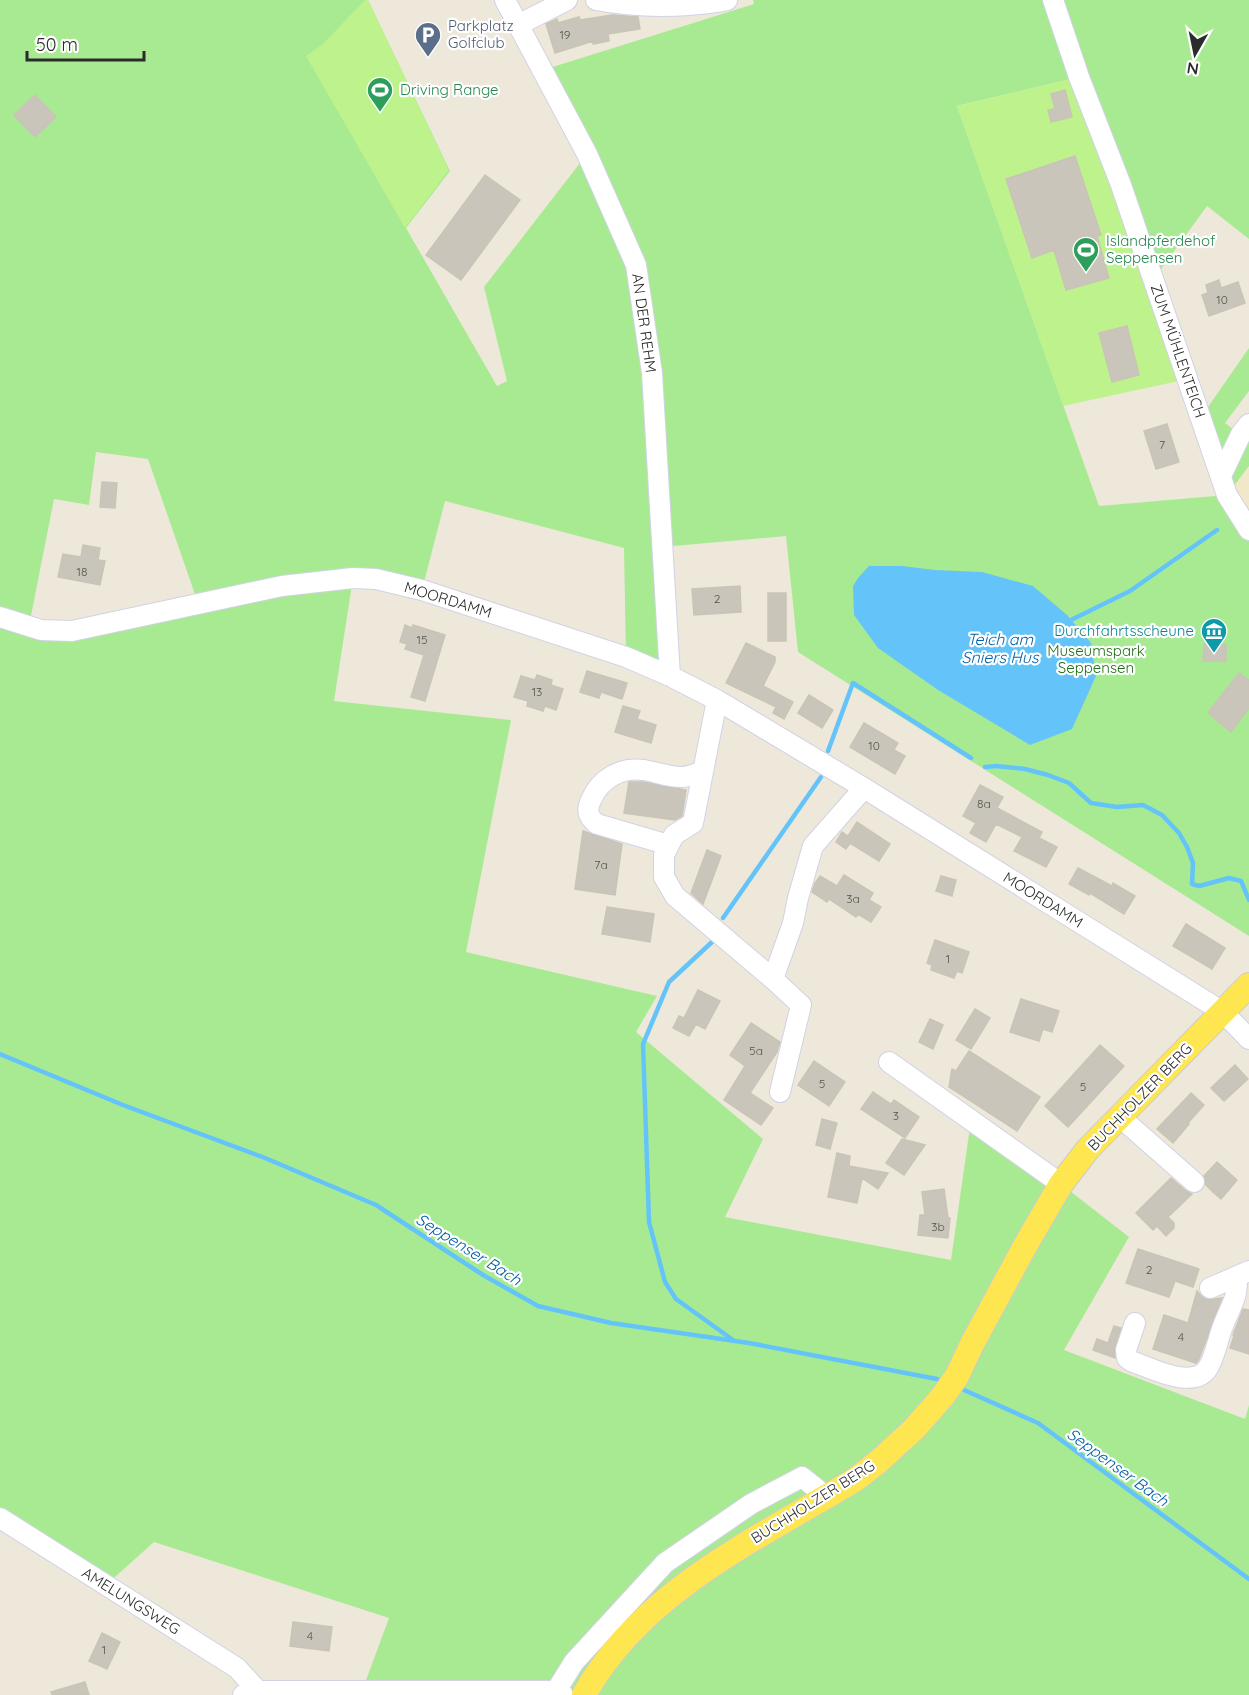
<svg xmlns="http://www.w3.org/2000/svg" width="1249" height="1695" font-family="Quicksand,sans-serif">
<style>
.education{fill:#f1e8c9}
.green{fill:#a8ea92;fill-rule:evenodd}
.pitch{fill:#bef28d}
.water{fill:#64c4fa}
.lines{fill:none;stroke-linecap:round;stroke-linejoin:round}
.stream{stroke:#64c4fa;stroke-width:4.5}
.building{fill:#c9c5bb;stroke:#cac4b5;stroke-width:1.5}
.minor-casing{stroke:#d0d2e5;stroke-width:22}
.major-casing{stroke:#ccc;stroke-width:26}
.minor{stroke:#fff;stroke-width:20}
.major{stroke:#fee650;stroke-width:24}
.labels{text-anchor:middle;stroke-width:4.5;stroke-linejoin:round;paint-order:stroke}
.number-label{font-size:12px;fill:#52524f}
.service-label{font-size:15px;fill:#4e5e75;stroke:#fff;text-anchor:start}
.leisure-label{font-size:15px;fill:#27864d;stroke:#fff;text-anchor:start}
.street-label{font-size:15px;fill:#2b2b2b;stroke:#fff}
.culture-label{font-size:15px;fill:#0d838f;stroke:#fff;text-anchor:end}
.park-label{font-size:15px;fill:#1d6f13;stroke:#fff}
.water-label{font-size:16px;font-style:italic;fill:#015fa9;stroke:#fff}
</style>
<rect width="100%" height="100%" fill="#eee8db"/>
<!-- education -->
<path class="education" d="M 1249,466 L 1249,530 L 1227,495 Z"/>
<!-- green -->
<path class="green" d="M 0,0 L 368,0 L 450,171 L 406,228 L 497,386 L 507,381 L 484,287 L 587,154 L 543,70 L 754,4 L 753,0 L 1249,0 L 1249,239 L 1207,206 L 1153,280 L 1079,77 L 957,106 L 1099,506 L 1227,495 L 1201,417 L 1249,348 L 1249,391 L 1225,423 L 1249,441 L 1249,466 L 1227,495 L 1249,530 L 1249,936 L 798,652 L 786,536 L 662,547 L 670,676 L 626,657 L 624,548 L 445,501 L 422,590 L 353,578 L 334,701 L 511,720 L 466,952 L 657,996 L 636,1032 L 763,1139 L 725,1217 L 951,1260 L 971,1120 L 1061,1184 L 1129,1237 L 1064,1350 L 1245,1419 L 1249,1405 L 1249,1695 L 584,1695 L 362,1691 L 389,1618 L 154,1542 L 106,1585 L 0,1518 ZM 96,452 L 148,459 L 198,603 L 41,630 L 29,626 L 54,499 L 89,505 Z"/>
<!-- pitch -->
<path class="pitch" d="M 365,0 L 368,0 L 449,170 L 405,228 L 306,56 L 323,44 Z
M 1079,77 L 1188,379 L 1063,406 L 957,106 Z"/>
<!-- water -->
<path class="water" d="M 869,566 L 902,566 L 935,570 L 982,572 L 1033,586 L 1067,615 L 1091,643 L 1096,676 L 1072,729 L 1030,745 L 938,690 L 878,648 L 854,615 L 853,586 L 858,578 Z"/>
<g class="lines">
<!-- stream -->
<path class="stream" d="M 1071,620 L 1130,591 L 1217,530
M 828,751 L 853,683 L 971,758
M 985,767 L 996,766 L 1025,769 L 1048,775 L 1069,783 L 1091,803 L 1117,807 L 1143,805 L 1162,815 L 1179,833 L 1187,847 L 1193,863 L 1192,884 L 1199,886 L 1229,878 L 1241,881 L 1249,900
M 723,918 L 821,777
M 712,942 L 669,982 L 643,1044 L 649,1222 L 665,1282 L 676,1299 L 733,1340
M 0,1054 L 123,1105 L 265,1158 L 376,1205 L 483,1275 L 538,1306 L 611,1323 L 749,1343 L 937,1379 L 943,1382
M 964,1390 L 1038,1423 L 1249,1579"/>
</g>
<!-- building -->
<path class="building" d="M 612,15 L 638,17 L 640,29 L 608,34 L 609,41 L 593,44 L 593,41 L 555,53 L 546,24 L 557,19 L 558,23 L 579,17 L 580,20 Z
M 1065,90 L 1072,117 L 1051,122 L 1048,110 L 1055,109 L 1051,94 Z
M 35,95 L 56,117 L 35,137 L 14,115 Z
M 1075,156 L 1101,235 L 1097,236 L 1109,278 L 1066,290 L 1054,250 L 1032,258 L 1006,179 Z
M 485,175 L 520,200 L 461,280 L 426,255 Z
M 1219,280 L 1221,288 L 1238,282 L 1245,303 L 1209,316 L 1202,295 L 1208,293 L 1206,285 Z
M 1127,326 L 1139,375 L 1112,382 L 1099,333 Z
M 1167,424 L 1179,462 L 1156,469 L 1144,431 Z
M 102,482 L 117,483 L 115,508 L 100,507 Z
M 83,545 L 100,548 L 98,560 L 105,561 L 100,585 L 58,577 L 63,554 L 81,557 Z
M 740,586 L 741,612 L 694,615 L 692,589 Z
M 768,593 L 786,593 L 786,641 L 768,641 Z
M 405,625 L 412,628 L 413,625 L 445,635 L 425,701 L 411,697 L 424,655 L 405,649 L 407,644 L 400,642 Z
M 746,643 L 775,657 L 775,662 L 763,686 L 793,702 L 784,719 L 773,713 L 776,707 L 726,683 Z
M 1204,644 L 1226,644 L 1226,661 L 1203,661 Z
M 587,671 L 627,683 L 622,699 L 601,692 L 599,698 L 580,692 Z
M 1239,673 L 1249,680 L 1249,708 L 1231,732 L 1208,713 Z
M 537,675 L 552,680 L 551,685 L 563,689 L 556,710 L 545,706 L 543,711 L 527,706 L 528,701 L 514,697 L 521,676 L 535,680 Z
M 809,695 L 833,710 L 822,728 L 798,713 Z
M 623,706 L 640,711 L 637,719 L 656,725 L 651,743 L 615,732 Z
M 864,723 L 898,743 L 894,750 L 905,756 L 895,774 L 850,747 Z
M 629,782 L 643,782 L 686,790 L 682,816 L 675,820 L 624,813 Z
M 980,785 L 1003,797 L 997,808 L 1042,832 L 1039,838 L 1057,847 L 1046,867 L 1014,851 L 1022,837 L 996,824 L 986,842 L 970,833 L 976,823 L 963,816 Z
M 857,822 L 890,844 L 879,861 L 850,843 L 846,849 L 836,842 L 842,832 L 848,836 Z
M 583,831 L 622,844 L 615,895 L 575,889 Z
M 707,850 L 721,856 L 703,904 L 691,893 Z
M 1078,868 L 1112,886 L 1113,883 L 1135,896 L 1124,914 L 1090,893 L 1089,895 L 1069,884 Z
M 844,875 L 873,893 L 869,900 L 881,907 L 871,922 L 858,914 L 856,917 L 829,899 L 827,902 L 812,892 L 815,883 L 820,876 L 837,886 Z
M 941,876 L 956,880 L 952,896 L 936,891 Z
M 607,907 L 654,914 L 650,942 L 602,934 Z
M 1186,924 L 1225,948 L 1212,969 L 1173,946 Z
M 935,940 L 969,952 L 962,973 L 957,971 L 954,978 L 931,970 L 932,965 L 927,963 Z
M 698,990 L 720,1001 L 705,1029 L 696,1024 L 689,1036 L 673,1028 L 679,1016 L 684,1018 Z
M 1021,999 L 1059,1011 L 1052,1032 L 1043,1029 L 1039,1041 L 1010,1032 Z
M 975,1009 L 990,1018 L 971,1049 L 956,1040 Z
M 930,1019 L 943,1025 L 933,1049 L 919,1042 Z
M 751,1023 L 780,1042 L 777,1052 L 750,1093 L 773,1108 L 761,1125 L 724,1100 L 745,1066 L 730,1055 Z
M 1100,1045 L 1124,1066 L 1068,1127 L 1045,1106 Z
M 969,1051 L 1040,1097 L 1017,1131 L 949,1087 L 952,1069 L 956,1071 Z
M 814,1061 L 845,1082 L 829,1106 L 798,1085 Z
M 1235,1065 L 1248,1079 L 1224,1101 L 1211,1088 Z
M 873,1092 L 891,1104 L 894,1100 L 919,1117 L 905,1138 L 861,1109 Z
M 1191,1093 L 1204,1105 L 1188,1123 L 1189,1124 L 1173,1143 L 1157,1129 Z
M 822,1119 L 837,1123 L 830,1149 L 816,1145 Z
M 902,1139 L 925,1145 L 904,1175 L 886,1163 Z
M 837,1153 L 850,1156 L 849,1166 L 888,1173 L 878,1189 L 862,1178 L 857,1203 L 828,1197 Z
M 1217,1162 L 1237,1180 L 1221,1199 L 1213,1192 L 1215,1188 L 1212,1191 L 1206,1185 L 1204,1176 Z
M 1171,1178 L 1186,1191 L 1192,1194 L 1168,1217 L 1174,1223 L 1174,1228 L 1166,1236 L 1157,1226 L 1153,1230 L 1136,1213 Z
M 944,1189 L 948,1218 L 950,1218 L 948,1238 L 918,1235 L 920,1215 L 925,1215 L 922,1192 Z
M 1138,1249 L 1199,1269 L 1193,1287 L 1175,1281 L 1169,1297 L 1126,1283 Z
M 1197,1291 L 1202,1297 L 1208,1300 L 1222,1298 L 1199,1359 L 1196,1363 L 1153,1349 L 1164,1315 L 1188,1323 Z
M 1243,1309 L 1249,1310 L 1249,1354 L 1230,1348 L 1234,1336 L 1233,1335 Z
M 1114,1326 L 1121,1328 L 1115,1347 L 1115,1358 L 1093,1350 L 1097,1339 L 1108,1343 Z
M 293,1622 L 332,1627 L 329,1651 L 290,1646 Z
M 102,1633 L 120,1642 L 107,1669 L 89,1661 Z
M 85,1682 L 89,1695 L 52,1695 L 51,1692 Z"/>
<g class="lines">
<!-- minor casing -->
<g class="minor-casing">
<path id="minor" d="M 505,0 L 587,154 L 636,265 L 652,373 L 670,676
M 596,0 C 627,6 658,7 690,5 C 702,4 715,3 727,0
M 1053,0 L 1079,77 L 1121,185 L 1227,495 L 1249,530
M 518,25 L 567,0
M 1221,476 L 1241,434 L 1249,424
M 0,617 L 41,630 L 72,631 L 282,586 L 353,578 L 376,579 L 422,590 L 626,657 L 670,676 L 717,700 L 864,788 L 1223,1012 L 1249,1039
M 717,700 L 693,823 L 674,835 L 664,855 L 664,877 L 675,896 L 773,979
M 669,845 L 597,824 C 588,817 586,811 591,800 C 600,779 620,767 644,770 C 656,772 668,777 681,777 C 689,777 696,774 703,771
M 889,1062 L 1061,1184
M 780,1092 L 801,1005 L 773,979 L 793,923 L 798,898 L 813,846 L 864,788
M 1120,1117 L 1194,1182
M 1210,1288 L 1249,1271
M 1135,1323 L 1126,1350 L 1127,1358 L 1131,1361 C 1151,1368 1196,1392 1209,1366 C 1216,1354 1218,1338 1223,1326 C 1229,1309 1240,1295 1236,1277
M 0,1518 L 237,1668 L 258,1691
M 556,1691 L 574,1662 L 665,1563 L 751,1504 L 802,1477 L 827,1497
M 243,1695 L 258,1691 L 556,1691 L 563,1695"/>
</g>
<!-- major casing -->
<g class="major-casing">
<path id="major" d="M 584,1695 C 642,1590 758,1539 856,1479 L 879,1461 L 914,1429 L 943,1396 L 957,1376 L 972,1344 L 1025,1246 L 1061,1184 L 1088,1149 L 1249,985"/>
</g>
<!-- minor -->
<use href="#minor" class="minor"/>
<!-- major -->
<use href="#major" class="major"/>
</g>
<!-- icons -->
<defs>
<g id="parking-pin" transform="scale(1.35)"><path d="M0 17L-7.5 6A9.5 9.5 0 1 1 7.5 6Z" fill="#5c6f8a" stroke="#fff"/><path d="M-3.5-5.5H1a3.5 3.5 0 0 1 0 7H-1V5.5H-3.5ZM-1-3.4V-.6H.8a1.4 1.4 0 0 0 0-2.8Z" fill="#fff"/></g>
<g id="stadium-pin" transform="scale(1.35)"><path d="M0 17L-7.5 6A9.5 9.5 0 1 1 7.5 6Z" fill="#2e9e5b" stroke="#fff"/><path d="M0-5a6.5 5 0 1 0 0 10a6.5 5 0 1 0 0-10ZM-3.5-1.8h7v3.6h-7Z" fill="#fff"/></g>
<g id="museum-pin" transform="scale(1.35)"><path d="M0 17L-7.5 6A9.5 9.5 0 1 1 7.5 6Z" fill="#0f9aa8" stroke="#fff"/><path d="M0-6L6-3V-2H-6V-3ZM-5-1h2V3h-2ZM-1-1h2V3h-2ZM3-1h2V3H3ZM-6 4H6V6H-6Z" fill="#fff"/></g>
</defs>
<g fill-rule="evenodd">
<use href="#parking-pin" x="428" y="35"/>
<use href="#stadium-pin" x="380" y="90"/>
<use href="#stadium-pin" x="1086" y="250"/>
<use href="#museum-pin" x="1214" y="631"/>
</g>
<g class="labels">
<!-- number labels -->
<g class="number-label">
<text x="565" y="39">19</text>
<text x="1222" y="304">10</text>
<text x="1162" y="449">7</text>
<text x="82" y="576">18</text>
<text x="717" y="603">2</text>
<text x="422" y="644">15</text>
<text x="537" y="696">13</text>
<text x="874" y="750">10</text>
<text x="984" y="808">8a</text>
<text x="601" y="869">7a</text>
<text x="853" y="903">3a</text>
<text x="948" y="963">1</text>
<text x="756" y="1055">5a</text>
<text x="822" y="1088">5</text>
<text x="1083" y="1091">5</text>
<text x="896" y="1120">3</text>
<text x="938" y="1231">3b</text>
<text x="1149" y="1274">2</text>
<text x="1181" y="1341">4</text>
<text x="310" y="1640">4</text>
<text x="104" y="1654">1</text>
</g>
<!-- service labels -->
<g class="service-label">
<text x="448" y="31">Parkplatz<tspan x="448" dy="17">Golfclub</tspan></text>
</g>
<!-- leisure labels -->
<g class="leisure-label">
<text x="400" y="95">Driving Range</text>
<text x="1106" y="246">Islandpferdehof<tspan x="1106" dy="17">Seppensen</tspan></text>
</g>
<!-- street labels -->
<g class="street-label">
<text transform="translate(644 323) rotate(82)" y="5">AN DER REHM</text>
<text transform="translate(1178 351) rotate(71)" y="5">ZUM MÜHLENTEICH</text>
<text transform="translate(448 600) rotate(17)" y="5">MOORDAMM</text>
<text transform="translate(1043 900) rotate(32)" y="5">MOORDAMM</text>
<text transform="translate(1140 1097) rotate(-46)" y="5">BUCHHOLZER BERG</text>
<text transform="translate(813 1502) rotate(-32)" y="5">BUCHHOLZER BERG</text>
<text transform="translate(131 1601) rotate(32)" y="5">AMELUNGSWEG</text>
</g>
<!-- culture labels -->
<g class="culture-label">
<text x="1194" y="636">Durchfahrtsscheune</text>
</g>
<!-- park labels -->
<g class="park-label">
<text x="1096" y="656">Museumspark<tspan x="1096" dy="17">Seppensen</tspan></text>
</g>
<!-- water labels -->
<g class="water-label">
<text x="1000" y="645">Teich am<tspan x="1000" dy="18">Sniers Hus</tspan></text>
<text transform="translate(469 1249) rotate(32)" y="6">Seppenser Bach</text>
<text transform="translate(1118 1467) rotate(36)" y="6">Seppenser Bach</text>
</g>
</g>
<!-- north arrow -->
<g transform="translate(1195 54) rotate(189)" stroke="#ffffff" stroke-width="4.5" paint-order="stroke">
<path d="M0-4.5L10 22L0 15L-10 22Z" fill="#2b2b2b"/>
<text y="-9" font-size="16" font-weight="bold" text-anchor="middle" fill="#2b2b2b">N</text>
</g>
<!-- scale -->
<path d="M27 51v9h117v-9" fill="none" stroke="#2b2b2b" stroke-width="3"/>
<text x="36" y="51" font-size="18" fill="#2b2b2b" stroke="#ffffff" stroke-width="4.5" paint-order="stroke">50 m</text>
</svg>
